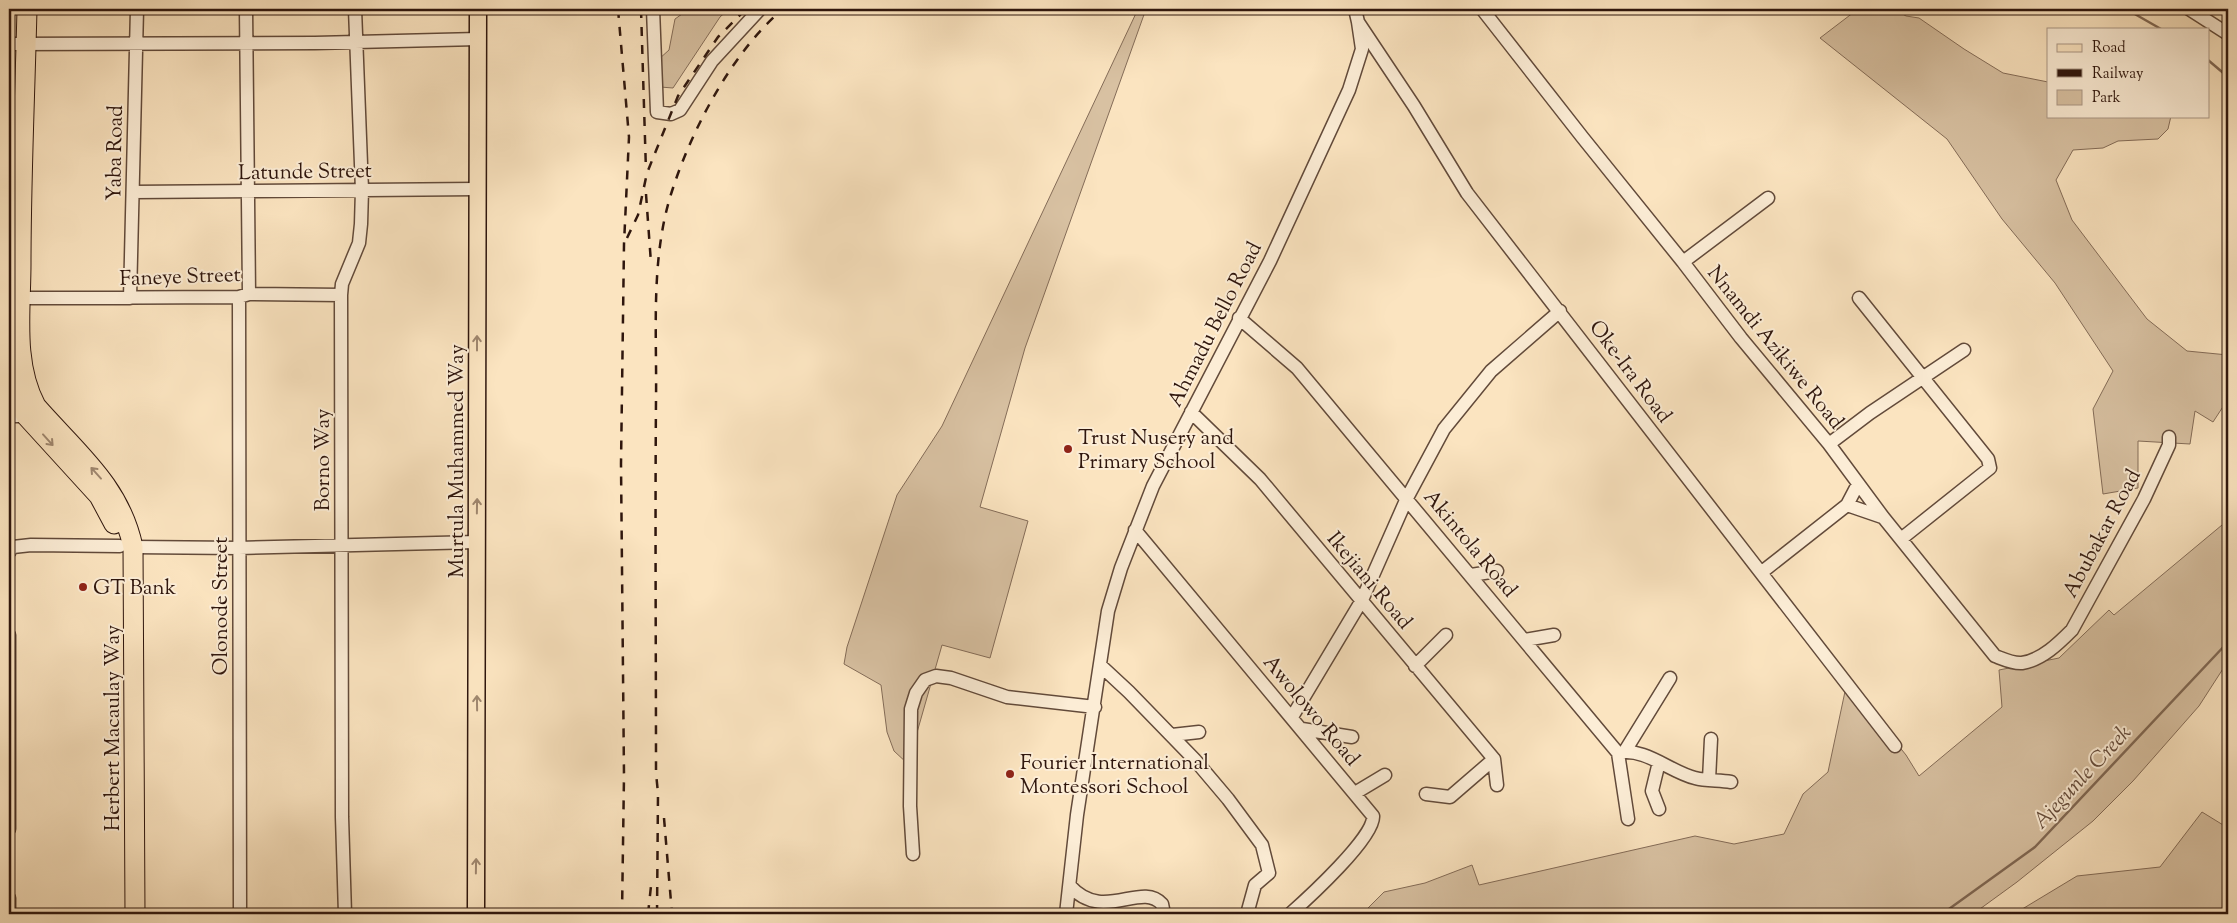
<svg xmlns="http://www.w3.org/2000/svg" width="2237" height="923" font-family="'Sorts Mill Goudy',serif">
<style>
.green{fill:#d8c1a2;stroke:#846c58}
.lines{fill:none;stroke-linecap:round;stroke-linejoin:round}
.stream{stroke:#806854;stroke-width:2.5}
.minor-casing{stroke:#624a3a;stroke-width:15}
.major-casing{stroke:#2f160d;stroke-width:19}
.highway-casing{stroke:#2f160d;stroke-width:21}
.minor{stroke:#fcedd6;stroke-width:12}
.major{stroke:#fbe4c0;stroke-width:16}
.highway{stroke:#fbe4c0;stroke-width:19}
.rail{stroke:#2f160d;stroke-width:2.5;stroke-dasharray:9 9;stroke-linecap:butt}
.oneway{stroke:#9f876f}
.poi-dot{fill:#8f2418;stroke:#fcedd6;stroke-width:2}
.labels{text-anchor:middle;stroke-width:4;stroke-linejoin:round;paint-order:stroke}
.street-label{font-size:21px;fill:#2f160d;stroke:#fcedd6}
.poi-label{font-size:21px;fill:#2f160d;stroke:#fcedd6;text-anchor:start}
.water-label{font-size:22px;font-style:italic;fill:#654c3c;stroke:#fcedd6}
</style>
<rect width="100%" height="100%" fill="#fbe4c0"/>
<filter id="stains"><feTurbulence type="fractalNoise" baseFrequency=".004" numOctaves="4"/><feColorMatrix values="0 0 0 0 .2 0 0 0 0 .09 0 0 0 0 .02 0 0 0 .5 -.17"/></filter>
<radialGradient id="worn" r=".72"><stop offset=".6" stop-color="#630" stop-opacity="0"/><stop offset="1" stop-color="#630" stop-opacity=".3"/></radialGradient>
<!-- green -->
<path class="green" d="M 689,9 L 729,9 L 720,17 L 673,88 L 660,87 L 649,68 L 669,50 L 675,19 Z
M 1138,9 L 1146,9 L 1025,348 L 980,507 L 1028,521 L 990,658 L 942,645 L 908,764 L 894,751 L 887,732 L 881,685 L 844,664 L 847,647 L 897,495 L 942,426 Z
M 1858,9 L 1894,9 L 1906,16 L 1919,18 L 1964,49 L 2003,73 L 2048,82 L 2048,116 L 2171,116 L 2168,129 L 2158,139 L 2118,141 L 2103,148 L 2073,150 L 2056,180 L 2072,220 L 2147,319 L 2187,351 L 2228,355 L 2228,399 L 2213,422 L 2195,411 L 2190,444 L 2138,441 L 2138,488 L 2103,494 L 2093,409 L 2113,371 L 2055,283 L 2002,219 L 1947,139 L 1820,38 Z
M 2228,520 L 2228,661 L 2199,706 L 2133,781 L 2093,821 L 2017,882 L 1973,914 L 1362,914 L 1384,892 L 1425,883 L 1472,865 L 1479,885 L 1695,836 L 1734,844 L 1784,834 L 1803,794 L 1828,772 L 1847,682 L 1906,755 L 1919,776 L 2002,707 L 1999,670 L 2059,658 L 2109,610 L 2114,615 Z
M 2202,812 L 2228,828 L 2228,914 L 2014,914 L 2077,876 L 2160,867 Z"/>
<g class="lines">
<!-- stream -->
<path class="stream" d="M 2126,9 L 2161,29
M 2208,60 L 2228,77
M 1942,914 L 2035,847 L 2228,642"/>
<!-- minor casing -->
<g class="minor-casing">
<path id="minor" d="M 246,9 L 249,294
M 653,9 L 657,112 L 671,114 L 680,110 L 712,61 L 760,9
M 1355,9 L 1358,22 L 1414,106 L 1467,193 L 1895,746
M 1482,9 L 1583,138 L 1683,262 L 1741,338 L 1829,444 L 1883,517 L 1995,656 C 2003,659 2014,664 2022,663 C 2042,660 2059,643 2072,630 L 2144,499 L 2169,445 L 2169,437
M 2189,9 L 2228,34
M 9,44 L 315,43 L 478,39
M 133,192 L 477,189
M 1683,262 L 1768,198
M 239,297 L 240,914
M 21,298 L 239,297 L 249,294 L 341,295
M 130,298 L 137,9
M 1859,298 L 1988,459 L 1990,468 L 1901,539
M 1239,318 L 1297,368 L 1618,753 L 1628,819
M 1191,412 L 1260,479 L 1494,759 L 1497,785
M 9,416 L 26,416
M 1829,444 L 1870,413 L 1964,350
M 1847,505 L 1882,517
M 1135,530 L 1373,816 C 1375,837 1307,899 1290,914
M 133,547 L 239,548 L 477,542
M 9,552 L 13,547 L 31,545 L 120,546
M 1762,572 L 1847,505 L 1858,484
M 1471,575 L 1497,571
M 9,635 L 9,829
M 1525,640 L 1554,635
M 1101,666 L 1129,692 L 1195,760 L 1228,799 L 1262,845 L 1269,873 L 1255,885 L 1247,914
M 1415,666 L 1446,635
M 1292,717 L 1362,600 L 1407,498 L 1444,429 L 1491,371 L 1560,311
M 1302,729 L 1352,737
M 1172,735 L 1199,732
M 1625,751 L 1670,678
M 1618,753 C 1645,747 1670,772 1695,778 C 1706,781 1719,780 1731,782
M 1659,762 L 1652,791 L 1659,809
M 1709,780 L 1711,739
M 1355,793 L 1385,775
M 1426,794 L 1450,797 L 1494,759
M 913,854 L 910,806 L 911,709 L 916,693 L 925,680 L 936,676 L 951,678 L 1007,697 L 1095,707
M 1070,886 C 1103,923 1141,881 1162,904 L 1164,914
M 9,898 L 9,914
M 345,914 L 342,817 L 341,295 L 342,284 L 359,243 L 361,224 L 362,190 L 355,9
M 1066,914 L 1077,815 L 1108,611 L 1121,568 L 1153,486 L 1270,261 L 1349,90 L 1362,49 L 1358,22"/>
</g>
<!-- major casing -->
<g class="major-casing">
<path id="major" d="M 476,914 L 478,9"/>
</g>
<!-- highway casing -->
<g class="highway-casing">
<path id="highway" d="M 27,9 C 25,94 21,179 21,264 C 21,311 13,363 36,406 C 76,452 120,485 133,547 L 135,914
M 9,368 C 11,387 16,401 26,416 L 99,496 L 114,524"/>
</g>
<!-- minor -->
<use href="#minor" class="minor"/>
<!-- major -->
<use href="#major" class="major"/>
<!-- highway -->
<use href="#highway" class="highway"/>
<!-- rail -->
<path class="rail" d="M 618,9 L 629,137 L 624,244 L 621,464 L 624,776 L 622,914
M 641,9 L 646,171
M 646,194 L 651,263
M 627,238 L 638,215 L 647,173 L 678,96 L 718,37 L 746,9
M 664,818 L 672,914
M 648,914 L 651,886
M 657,914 L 658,793 L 656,773 C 656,649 655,524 656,400 C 657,330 650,256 673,188 C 693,127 733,51 783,9"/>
</g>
<!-- one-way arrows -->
<defs><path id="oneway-shaft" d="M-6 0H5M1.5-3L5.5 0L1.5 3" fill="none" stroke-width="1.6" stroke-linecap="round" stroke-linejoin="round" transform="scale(1.25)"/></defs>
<g class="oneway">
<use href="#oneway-shaft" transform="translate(477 343) rotate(-90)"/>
<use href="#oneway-shaft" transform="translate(48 440) rotate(48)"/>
<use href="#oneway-shaft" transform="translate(96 473) rotate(-132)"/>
<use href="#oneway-shaft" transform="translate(477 506) rotate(-89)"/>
<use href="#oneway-shaft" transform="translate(477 703) rotate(-91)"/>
<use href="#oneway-shaft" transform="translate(476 866) rotate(-89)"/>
</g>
<!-- markers -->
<g class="poi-dot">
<circle cx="1068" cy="449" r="5"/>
<circle cx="83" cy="587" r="5"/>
<circle cx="1010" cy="774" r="5"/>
</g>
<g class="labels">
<!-- street labels -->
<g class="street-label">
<text transform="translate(114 153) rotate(-89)" y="7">Yaba Road</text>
<text transform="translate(305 171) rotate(-1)" y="7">Latunde Street</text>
<text transform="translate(180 276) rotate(-2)" y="7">Faneye Street</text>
<text transform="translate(1214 324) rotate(-63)" y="7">Ahmadu Bello Road</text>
<text transform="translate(1776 347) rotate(51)" y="7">Nnamdi Azikiwe Road</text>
<text transform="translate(1631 371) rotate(53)" y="7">Oke-Ira Road</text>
<text transform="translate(322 460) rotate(-90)" y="7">Borno Way</text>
<text transform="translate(456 461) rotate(-90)" y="7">Murtula Muhammed Way</text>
<text transform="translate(2101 533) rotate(-62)" y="7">Abubakar Road</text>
<text transform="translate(1471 543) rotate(50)" y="7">Akintola Road</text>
<text transform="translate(1370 580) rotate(50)" y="7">Ikejiani Road</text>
<text transform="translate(220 606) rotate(-90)" y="7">Olonode Street</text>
<text transform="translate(1312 710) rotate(50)" y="7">Awolowo Road</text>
<text transform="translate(112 728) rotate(-90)" y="7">Herbert Macaulay Way</text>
</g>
<!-- poi labels -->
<g class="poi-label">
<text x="1078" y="444">Trust Nusery and<tspan x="1078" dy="24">Primary School</tspan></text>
<text x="93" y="594">GT Bank</text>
<text x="1020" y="769">Fourier International<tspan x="1020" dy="24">Montessori School</tspan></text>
</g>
<!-- water labels -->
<g class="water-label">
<text transform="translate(2081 776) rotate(-47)" y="8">Ajegunle Creek</text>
</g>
</g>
<!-- margin -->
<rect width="2237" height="923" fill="none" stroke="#fbe4c0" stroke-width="30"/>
<rect x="10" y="10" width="2217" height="903" fill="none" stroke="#2f160d" stroke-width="2.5"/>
<rect x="15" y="15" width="2207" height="893" fill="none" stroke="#2f160d"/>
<!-- legend -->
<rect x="2047" y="28" width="162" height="90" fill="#fcedd6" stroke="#aa9786"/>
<rect x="2057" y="44" width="25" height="8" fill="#fbe4c0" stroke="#aa9786"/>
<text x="2092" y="52" font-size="15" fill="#2f160d">Road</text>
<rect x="2057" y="69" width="25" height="8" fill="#2f160d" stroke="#aa9786"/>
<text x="2092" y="78" font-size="15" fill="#2f160d">Railway</text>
<rect x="2057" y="90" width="25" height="15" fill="#d8c1a2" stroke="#aa9786"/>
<text x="2092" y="102" font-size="15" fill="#2f160d">Park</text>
<rect width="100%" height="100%" filter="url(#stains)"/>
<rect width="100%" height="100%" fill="url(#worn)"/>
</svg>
